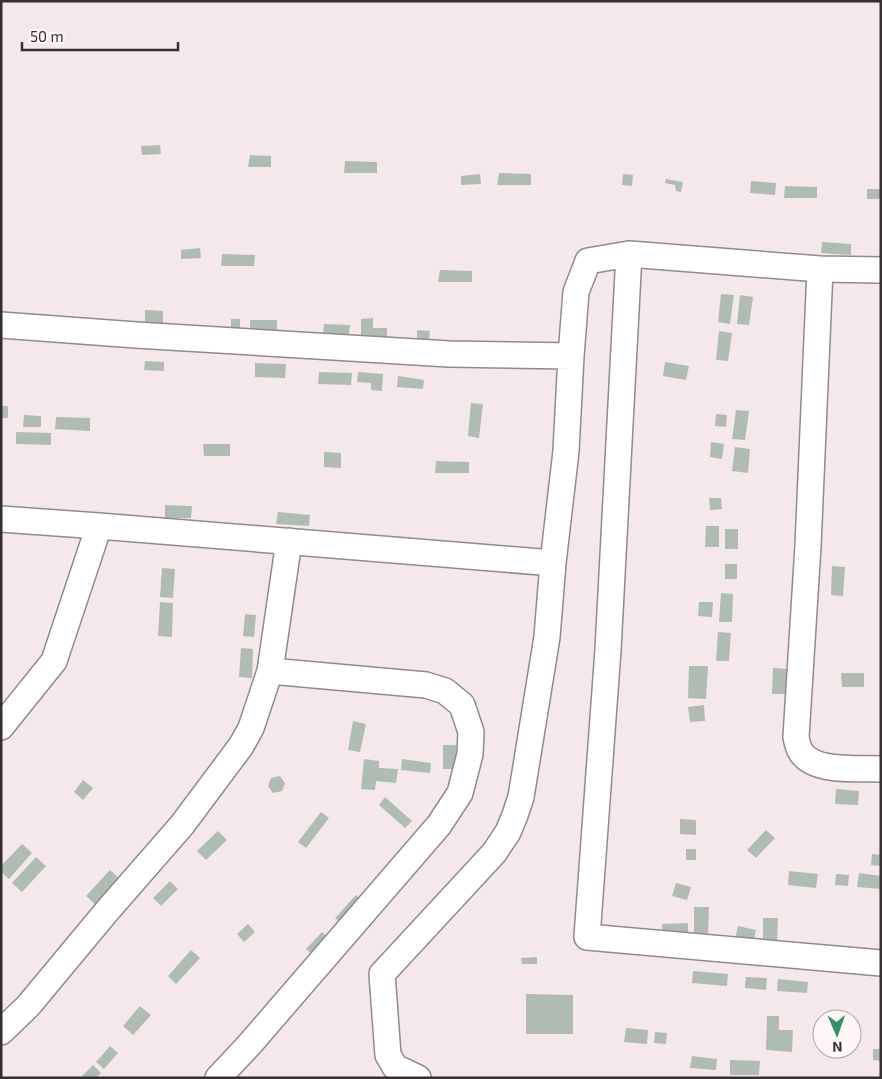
<svg xmlns="http://www.w3.org/2000/svg" width="882" height="1079" font-family="'Exo 2',sans-serif">
<style>
.building{fill:#b0bbb4}
.lines{fill:none;stroke-linecap:round;stroke-linejoin:round}
.minor-casing{stroke:#94888a;stroke-width:28}
.minor{stroke:#fff;stroke-width:25}
</style>
<rect width="100%" height="100%" fill="#f5e8eb"/>
<!-- building -->
<path class="building" d="M 160,145 L 161,154 L 142,155 L 141,146 Z
M 250,155 L 271,156 L 271,167 L 248,167 Z
M 345,161 L 377,162 L 377,173 L 344,173 Z
M 499,173 L 531,174 L 531,185 L 497,185 Z
M 480,174 L 481,184 L 461,185 L 461,176 Z
M 623,174 L 633,175 L 632,186 L 622,185 Z
M 666,179 L 683,182 L 681,192 L 676,191 L 675,185 L 665,183 Z
M 751,181 L 776,183 L 775,195 L 750,193 Z
M 785,186 L 817,187 L 817,198 L 784,198 Z
M 867,189 L 881,189 L 881,199 L 867,199 Z
M 822,242 L 851,244 L 851,255 L 821,253 Z
M 200,248 L 201,258 L 181,259 L 181,250 Z
M 222,254 L 255,255 L 254,266 L 221,266 Z
M 440,270 L 472,271 L 472,282 L 438,282 Z
M 721,294 L 734,295 L 730,324 L 718,322 Z
M 740,295 L 753,297 L 749,325 L 737,324 Z
M 145,310 L 163,311 L 163,325 L 145,324 Z
M 373,318 L 373,328 L 387,328 L 387,338 L 361,339 L 361,319 Z
M 231,319 L 240,319 L 240,330 L 231,330 Z
M 250,320 L 277,320 L 277,332 L 250,332 Z
M 324,324 L 350,325 L 349,334 L 323,334 Z
M 417,330 L 430,331 L 429,343 L 417,342 Z
M 719,331 L 732,333 L 728,361 L 716,360 Z
M 145,361 L 164,362 L 164,371 L 144,370 Z
M 665,362 L 689,366 L 686,380 L 663,376 Z
M 255,363 L 286,364 L 285,378 L 255,377 Z
M 319,372 L 352,373 L 351,385 L 318,384 Z
M 358,372 L 383,374 L 382,391 L 371,390 L 371,383 L 357,382 Z
M 398,376 L 424,380 L 423,389 L 397,387 Z
M 471,403 L 483,404 L 479,438 L 468,436 Z
M 1,406 L 8,406 L 8,418 L 1,418 Z
M 736,410 L 749,411 L 745,440 L 732,439 Z
M 716,414 L 727,415 L 726,427 L 715,426 Z
M 24,415 L 41,416 L 41,427 L 23,427 Z
M 56,417 L 90,418 L 90,431 L 55,429 Z
M 16,432 L 51,433 L 51,445 L 16,444 Z
M 711,442 L 724,444 L 722,459 L 710,457 Z
M 203,444 L 230,444 L 230,456 L 204,456 Z
M 735,447 L 750,449 L 748,473 L 732,471 Z
M 324,452 L 341,453 L 341,468 L 324,467 Z
M 436,461 L 469,462 L 469,473 L 435,473 Z
M 709,498 L 721,498 L 722,509 L 710,510 Z
M 165,505 L 192,506 L 191,518 L 165,518 Z
M 278,512 L 310,515 L 309,526 L 276,524 Z
M 706,526 L 719,526 L 719,547 L 705,547 Z
M 725,529 L 738,529 L 738,549 L 725,549 Z
M 725,564 L 737,564 L 737,579 L 725,579 Z
M 832,566 L 845,567 L 843,596 L 831,595 Z
M 162,568 L 175,569 L 173,598 L 160,597 Z
M 721,593 L 733,594 L 732,622 L 719,622 Z
M 160,602 L 173,603 L 172,637 L 158,636 Z
M 699,602 L 713,602 L 712,617 L 698,616 Z
M 245,614 L 256,615 L 254,637 L 243,636 Z
M 718,632 L 731,633 L 729,661 L 716,661 Z
M 241,648 L 253,649 L 252,678 L 239,677 Z
M 689,666 L 708,666 L 706,699 L 688,698 Z
M 773,668 L 789,669 L 788,694 L 772,694 Z
M 841,673 L 864,673 L 864,687 L 842,687 Z
M 704,705 L 705,721 L 690,722 L 688,707 Z
M 353,721 L 366,724 L 360,752 L 348,750 Z
M 443,745 L 456,745 L 456,769 L 443,769 Z
M 364,759 L 379,761 L 379,768 L 398,769 L 396,783 L 376,781 L 375,790 L 361,789 Z
M 402,759 L 431,763 L 430,773 L 401,770 Z
M 280,776 L 285,783 L 282,791 L 273,793 L 268,786 L 271,778 Z
M 83,780 L 93,788 L 83,800 L 74,792 Z
M 836,789 L 859,791 L 858,805 L 835,804 Z
M 385,797 L 412,821 L 405,828 L 379,805 Z
M 321,812 L 329,818 L 306,848 L 298,842 Z
M 680,819 L 696,820 L 696,835 L 680,834 Z
M 766,830 L 775,838 L 756,858 L 747,850 Z
M 218,831 L 227,840 L 206,860 L 197,851 Z
M 22,844 L 32,853 L 9,879 L 1,872 L 1,866 Z
M 686,849 L 696,849 L 696,860 L 686,860 Z
M 872,854 L 881,855 L 881,866 L 871,865 Z
M 36,857 L 46,866 L 22,892 L 12,883 Z
M 110,870 L 120,879 L 96,905 L 86,896 Z
M 789,871 L 818,874 L 816,888 L 788,885 Z
M 859,873 L 881,876 L 881,889 L 857,887 Z
M 836,874 L 849,875 L 848,886 L 835,885 Z
M 170,881 L 178,889 L 161,906 L 153,898 Z
M 676,883 L 691,887 L 687,900 L 672,896 Z
M 356,895 L 365,903 L 345,926 L 335,918 Z
M 694,907 L 709,907 L 708,936 L 694,936 Z
M 763,918 L 778,918 L 777,943 L 763,943 Z
M 688,923 L 688,935 L 663,936 L 662,924 Z
M 248,924 L 255,932 L 244,942 L 237,934 Z
M 738,926 L 756,930 L 753,943 L 735,939 Z
M 322,932 L 331,940 L 316,958 L 306,949 Z
M 191,950 L 200,958 L 176,984 L 168,976 Z
M 537,957 L 537,964 L 522,964 L 521,958 Z
M 693,971 L 728,974 L 727,986 L 692,983 Z
M 746,977 L 767,978 L 766,990 L 745,988 Z
M 778,979 L 808,982 L 807,993 L 777,991 Z
M 526,994 L 573,995 L 573,1034 L 526,1034 Z
M 140,1006 L 151,1015 L 133,1035 L 123,1026 Z
M 767,1016 L 779,1016 L 779,1030 L 793,1030 L 792,1052 L 766,1050 Z
M 626,1028 L 648,1030 L 647,1044 L 624,1042 Z
M 655,1032 L 667,1033 L 666,1044 L 654,1043 Z
M 110,1046 L 118,1053 L 104,1069 L 96,1062 Z
M 873,1049 L 881,1049 L 881,1061 L 873,1060 Z
M 692,1056 L 717,1059 L 716,1070 L 690,1068 Z
M 730,1060 L 760,1061 L 759,1075 L 730,1075 Z
M 93,1065 L 101,1073 L 96,1078 L 80,1078 Z"/>
<g class="lines">
<!-- minor casing -->
<g class="minor-casing">
<path id="minor" d="M 629,254 L 608,650 L 587,937 L 881,963
M 820,269 L 808,546 L 796,737 C 797,742 798,748 801,752 C 814,773 859,768 881,769
M 1,325 L 136,335 L 449,354 L 571,356
M 1,519 L 99,526 L 553,563
M 1,727 L 54,661 L 99,526
M 1,1032 L 28,1006 L 107,911 L 182,825 L 241,746 L 251,728 L 270,671 L 289,541
M 218,1078 L 249,1045 L 439,825 L 460,793 L 470,754 L 471,732 L 462,705 L 445,691 L 426,685 L 270,671
M 418,1078 L 395,1067 L 388,1055 L 382,974 L 494,853 L 508,832 L 515,815 L 521,797 L 547,637 L 553,563 L 566,451 L 571,356 L 576,292 L 588,261 L 629,254 L 820,269 L 881,270"/>
</g>
<!-- minor -->
<use href="#minor" class="minor"/>
</g>
<!-- border -->
<rect width="882" height="1079" fill="none" stroke="#342f30" stroke-width="5"/>
<!-- north arrow -->
<g transform="translate(837 1034) rotate(178)"><circle r="24" fill="#fef6f8" stroke="#ada6a8"/>
<path d="M0-4L9 19L0 12L-9 19Z" fill="#379066"/>
<text y="-8" font-size="14" font-weight="bold" text-anchor="middle" fill="#342f30">N</text>
</g>
<!-- scale -->
<path d="M22 42v8h156v-8" fill="none" stroke="#342f30" stroke-width="2.5"/>
<text x="30" y="42" font-size="15" fill="#342f30" stroke="#fef6f8" stroke-width="4" paint-order="stroke">50 m</text>
</svg>
